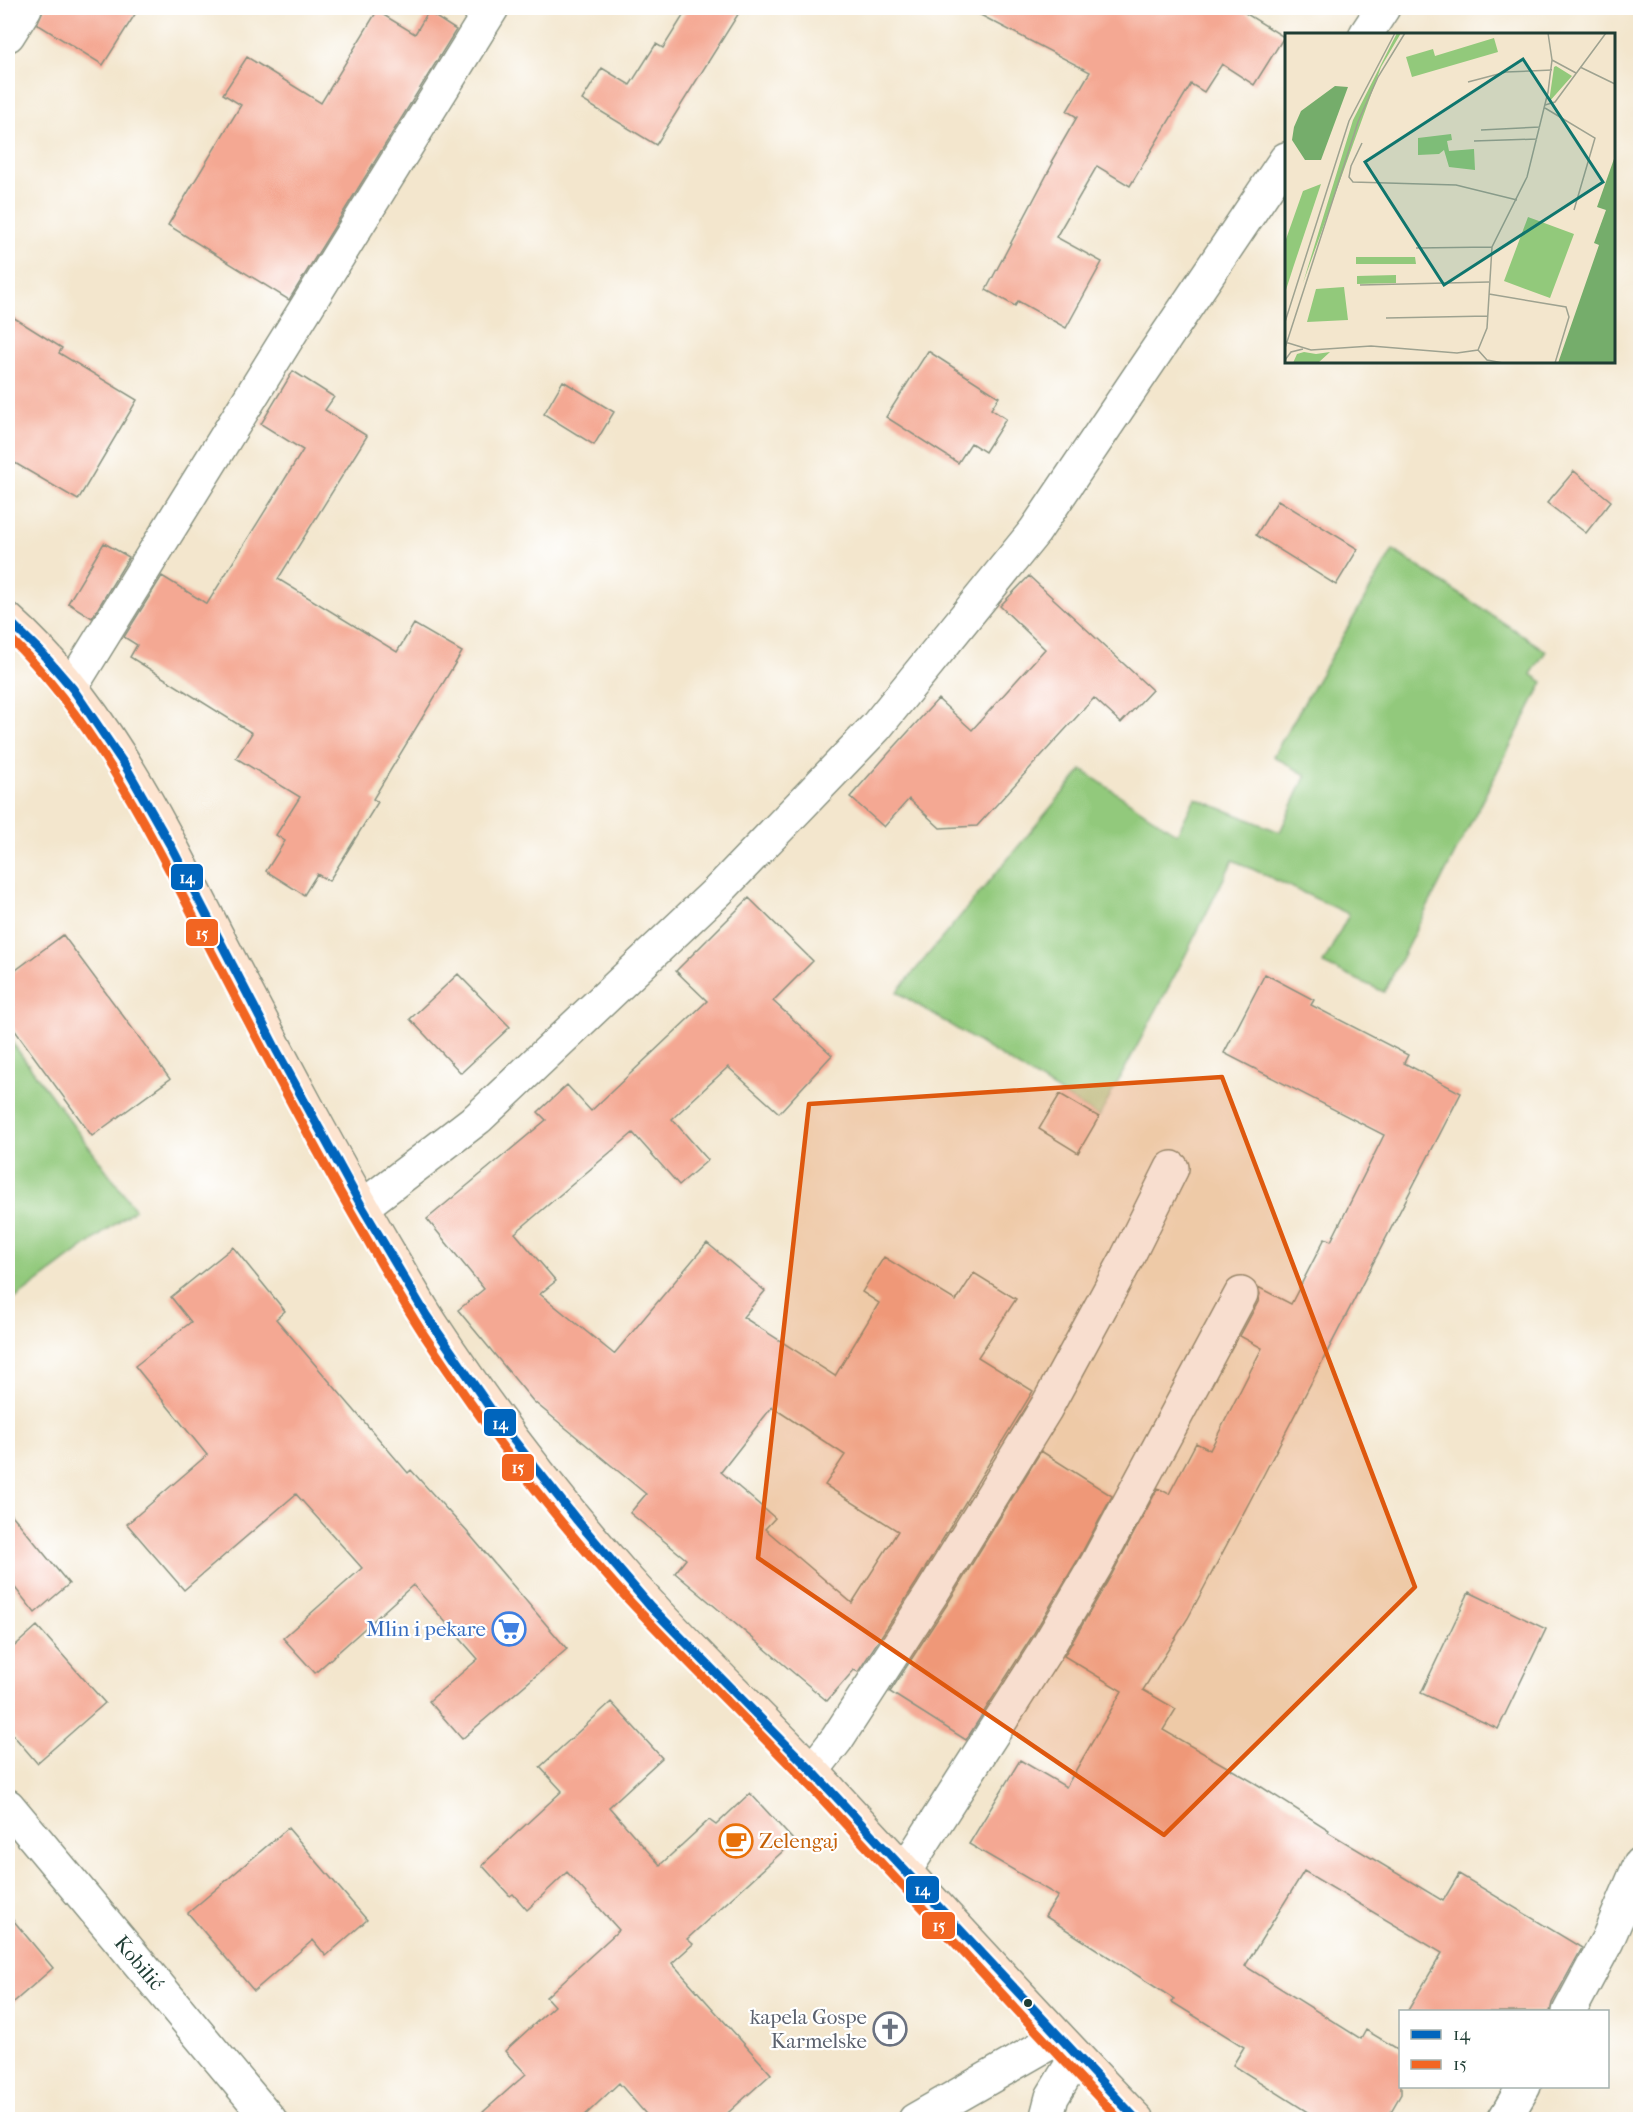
<svg xmlns="http://www.w3.org/2000/svg" width="1648" height="2127" font-family="'IM FELL French Canon',serif">
<style>
.green{fill:#92c97b;stroke:#588358;stroke-width:1.5}
.building{fill:#f4a893;fill-rule:evenodd}
.lines{fill:none;stroke-linecap:round;stroke-linejoin:round}
.minor-casing{stroke:#899280;stroke-width:36}
.secondary-casing{stroke:#899280;stroke-width:36}
.minor{stroke:#fff;stroke-width:33}
.secondary{stroke:#fde4d0;stroke-width:33}
.bus-1-casing{stroke:#fff;stroke-width:14}
.bus-2-casing{stroke:#fff;stroke-width:14}
.bus-1{stroke:#0065bd;stroke-width:9}
.bus-2{stroke:#f26522;stroke-width:9}
.marked{fill:#de580e;fill-opacity:0.2;stroke:#de580e;stroke-width:4.5;stroke-linejoin:round}
.bus-dot{fill:#1f3d34;stroke:#fff;stroke-width:2}
.labels{text-anchor:middle;stroke-width:4.5;stroke-linejoin:round;paint-order:stroke}
.shop-label{font-size:21px;fill:#366cbe;stroke:#fff;text-anchor:end}
.food-label{font-size:21px;fill:#c56008;stroke:#fff;text-anchor:start}
.street-label{font-size:21px;fill:#1f3d34;stroke:#fff}
.worship-label{font-size:21px;fill:#5b616d;stroke:#fff;text-anchor:end}
.inset-road{fill:none;stroke:#9ea290;stroke-width:1.5}
.view{fill:#0f766e;fill-opacity:0.15;stroke:#0f766e;stroke-width:3}
.inset-edge{fill:none;stroke:#1f3d34;stroke-width:3}
.line-badge{stroke:#fff;stroke-width:2}
.badge-label{font-size:16px;text-anchor:middle;font-weight:bold;fill:#fff}
</style>
<rect width="100%" height="100%" fill="#fff"/>
<filter id="ink" filterUnits="userSpaceOnUse"><feTurbulence type="fractalNoise" baseFrequency=".0167" numOctaves="2"/><feDisplacementMap in="SourceGraphic" scale="12" xChannelSelector="R" yChannelSelector="G"/><feConvolveMatrix kernelMatrix="1 2 1 2 8 2 1 2 1" color-interpolation-filters="sRGB"/></filter>
<filter id="wash" filterUnits="userSpaceOnUse"><feTurbulence type="fractalNoise" baseFrequency=".008" numOctaves="4" result="noise"/><feDisplacementMap in="SourceGraphic" scale="24" xChannelSelector="R" yChannelSelector="G"/><feGaussianBlur stdDeviation="1.35" result="paint"/><feColorMatrix in="noise" values="0 0 0 0 0 0 0 0 0 0 0 0 0 0 0 0 0 1.4 0 .05"/><feComposite in="paint" operator="in"/></filter>
<g filter="url(#wash)">
<rect width="100%" height="100%" fill="#f3e6cd"/>
<!-- green -->
<path class="green" d="M 1393,550 L 1546,651 L 1531,674 L 1543,682 L 1384,992 L 1323,964 L 1349,914 L 1233,860 L 1181,964 L 1099,1117 L 897,992 L 1082,770 L 1177,834 L 1195,798 L 1280,832 L 1306,775 L 1273,756 Z
M 8,1037 L 135,1209 L 8,1304 Z"/>
<g id="blocks">
<!-- building -->
<path class="building" d="M 44,8 L 139,8 L 103,65 L 37,24 Z
M 688,8 L 742,8 L 656,145 L 582,100 L 602,68 L 630,85 L 656,44 L 663,48 Z
M 967,8 L 1237,8 L 1284,37 L 1254,85 L 1222,64 L 1204,92 L 1191,84 L 1130,186 L 1097,166 L 1056,237 L 1102,262 L 1066,328 L 1018,301 L 1015,306 L 986,290 L 1053,163 L 1051,162 L 1077,117 L 1067,111 L 1090,72 Z
M 377,11 L 415,34 L 428,12 L 456,30 L 289,300 L 168,225 L 241,105 L 223,94 L 247,57 L 321,103 Z
M 8,314 L 62,348 L 59,353 L 137,400 L 78,500 L 8,459 Z
M 928,351 L 999,397 L 991,409 L 1006,419 L 985,452 L 971,443 L 958,463 L 886,417 Z
M 293,371 L 334,397 L 325,410 L 367,436 L 278,579 L 397,652 L 414,624 L 462,652 L 373,799 L 378,802 L 329,881 L 317,874 L 304,895 L 266,871 L 285,841 L 276,835 L 300,797 L 236,758 L 252,733 L 130,657 L 137,645 L 124,637 L 162,576 L 207,604 L 303,450 L 261,424 Z
M 563,381 L 614,412 L 594,445 L 544,414 Z
M 1574,471 L 1611,501 L 1586,533 L 1547,503 Z
M 1278,500 L 1358,549 L 1336,585 L 1256,535 Z
M 104,543 L 129,557 L 92,618 L 68,603 Z
M 1029,576 L 1152,690 L 1121,723 L 1094,698 L 977,826 L 940,828 L 909,799 L 884,827 L 850,797 L 888,754 L 938,699 L 972,730 L 1045,649 L 1000,606 Z
M 749,898 L 813,961 L 773,1001 L 832,1055 L 779,1113 L 728,1067 L 672,1119 L 708,1160 L 679,1185 L 633,1133 L 515,1233 L 556,1281 L 540,1294 L 614,1354 L 707,1243 L 765,1291 L 743,1317 L 835,1376 L 879,1303 L 862,1292 L 884,1257 L 956,1301 L 974,1273 L 1016,1299 L 978,1357 L 1033,1391 L 916,1583 L 858,1672 L 854,1670 L 827,1701 L 675,1573 L 686,1559 L 630,1513 L 646,1494 L 533,1401 L 458,1310 L 484,1289 L 427,1219 L 546,1120 L 538,1112 L 567,1085 L 591,1111 L 707,1001 L 676,971 ZM 772,1407 L 845,1455 L 825,1485 L 898,1531 L 852,1603 L 765,1529 L 775,1518 L 721,1472 Z
M 63,935 L 170,1079 L 92,1136 L 8,1021 L 8,976 Z
M 458,974 L 510,1027 L 461,1073 L 410,1019 Z
M 1265,974 L 1314,1000 L 1311,1005 L 1408,1055 L 1404,1063 L 1461,1093 L 1262,1478 L 1188,1618 L 1143,1690 L 1176,1709 L 1163,1730 L 1260,1786 L 1329,1830 L 1328,1832 L 1443,1901 L 1459,1874 L 1582,1948 L 1552,2003 L 1550,2012 L 1407,2012 L 1442,1953 L 1304,1871 L 1245,1966 L 1361,2039 L 1366,2030 L 1401,2051 L 1401,2094 L 1386,2120 L 1320,2120 L 1233,2065 L 1244,2047 L 1172,2002 L 1174,1999 L 1045,1916 L 1058,1896 L 969,1844 L 1020,1760 L 1066,1787 L 1122,1691 L 1064,1656 L 1112,1574 L 1158,1488 L 1169,1494 L 1196,1443 L 1210,1450 L 1262,1348 L 1240,1336 L 1258,1302 L 1260,1294 L 1258,1287 L 1291,1304 L 1325,1238 L 1331,1241 L 1384,1135 L 1224,1053 Z
M 1060,1094 L 1099,1117 L 1078,1153 L 1039,1129 Z
M 233,1247 L 285,1311 L 276,1319 L 408,1473 L 411,1470 L 470,1535 L 567,1649 L 462,1739 L 429,1701 L 478,1659 L 413,1585 L 315,1673 L 283,1638 L 362,1568 L 296,1494 L 184,1590 L 127,1524 L 207,1455 L 135,1366 L 191,1322 L 171,1297 Z
M 1041,1451 L 1112,1496 L 1080,1556 L 1031,1638 L 966,1740 L 890,1692 L 948,1603 Z
M 8,1510 L 69,1584 L 35,1613 L 8,1579 Z
M 1469,1592 L 1546,1629 L 1498,1729 L 1421,1693 Z
M 37,1626 L 105,1703 L 37,1763 L 8,1729 L 8,1652 Z
M 611,1702 L 662,1758 L 609,1807 L 660,1865 L 709,1820 L 716,1825 L 750,1793 L 794,1841 L 687,1939 L 693,1944 L 672,1963 L 771,2074 L 720,2120 L 651,2120 L 619,2083 L 580,2120 L 474,2120 L 526,2074 L 505,2051 L 554,2006 L 546,1997 L 619,1930 L 567,1872 L 527,1910 L 513,1894 L 510,1896 L 482,1865 L 562,1791 L 540,1767 Z
M 288,1828 L 367,1920 L 326,1956 L 313,1940 L 254,1991 L 188,1913 Z
M 8,1914 L 53,1968 L 8,2007 Z"/>
</g>
</g>
<g filter="url(#ink)">
<use href="#blocks" fill-opacity="0" stroke="#899280" stroke-width="1.5"/>
<g class="lines">
<!-- minor casing -->
<g class="minor-casing">
<path id="minor" d="M 1366,34 L 1383,8
M 8,35 L 25,8
M 71,687 L 492,8
M 362,1207 L 478,1118 L 718,891 L 876,727 L 1035,531 L 1286,159
M 812,1771 L 837,1739 L 932,1593 L 1046,1408 L 1125,1262 L 1172,1168
M 8,1806 L 270,2120
M 904,1872 L 1047,1648 L 1096,1565 L 1241,1294
M 1569,2012 L 1607,1941 L 1640,1864
M 915,2120 L 1058,2038
M 1046,2120 L 1052,2097 L 1076,2057
M 1504,2120 L 1524,2086"/>
</g>
<!-- secondary casing -->
<g class="secondary-casing">
<path id="secondary" d="M 8,620 C 103,705 159,822 216,934 C 270,1038 324,1142 383,1243 C 399,1270 415,1299 432,1325 C 491,1415 557,1500 628,1581 C 687,1647 752,1708 813,1772 C 921,1888 1027,2006 1137,2120"/>
</g>
<!-- minor -->
<use href="#minor" class="minor"/>
<!-- secondary -->
<use href="#secondary" class="secondary"/>
<!-- bus-1 casing -->
<g class="bus-1-casing">
<path id="bus-1" d="M 8,620 L 42,653 L 73,689 L 126,767 L 173,850 L 277,1051 L 361,1205 L 426,1315 L 501,1424 L 576,1519 L 650,1606 L 813,1772 L 1137,2120"/>
</g>
<!-- bus-2 casing -->
<g class="bus-2-casing">
<path id="bus-2" d="M 8,636 C 97,724 149,831 206,941 C 255,1035 304,1130 357,1222 C 379,1260 400,1298 424,1335 C 484,1426 551,1514 624,1595 C 683,1659 747,1719 807,1783 C 912,1895 1014,2009 1120,2120"/>
</g>
<!-- bus-1 -->
<use href="#bus-1" class="bus-1"/>
<!-- bus-2 -->
<use href="#bus-2" class="bus-2"/>
</g>
</g>
<!-- marked area -->
<path class="marked" d="M 1222,1077 L 1415,1587 L 1164,1835 L 758,1558 L 809,1104 Z"/>
<!-- icons -->
<defs>
<g id="supermarket-ring" transform="scale(1.725)"><circle r="9.5" fill="#fff" stroke="#3f7fe0" stroke-width="1.5"/><path d="M-6-5.5h2.5l.6 2H6L4.5 2H-2.5L-4.4-4H-6ZM-1.5 3.2a1.3 1.3 0 1 0 .1 0ZM3 3.2a1.3 1.3 0 1 0 .1 0Z" fill="#3f7fe0"/></g>
<g id="cafe-ring" transform="scale(1.725)"><circle r="9.5" fill="#fff" stroke="#e8710a" stroke-width="1.5"/><path d="M-5.5-4.5H6V0H3Q3 3.5 0 3.5H-2.5Q-5.5 3.5-5.5 0ZM3-3.2v2h1.7v-2ZM-6 4.5H4V6H-6Z" fill="#e8710a"/></g>
<g id="church-ring" transform="scale(1.725)"><circle r="9.5" fill="#fff" stroke="#6b7280" stroke-width="1.5"/><path d="M-1.2-6h2.4v3.5h3.3v2.4h-3.3V6h-2.4V-.1h-3.3v-2.4h3.3Z" fill="#6b7280"/></g>
</defs>
<g fill-rule="evenodd">
<use href="#supermarket-ring" x="509" y="1629"/>
<use href="#cafe-ring" x="736" y="1841"/>
<use href="#church-ring" x="890" y="2029"/>
</g>
<!-- markers -->
<circle class="bus-dot" cx="1028" cy="2003" r="5"/>
<g class="labels">
<!-- shop labels -->
<g class="shop-label">
<text x="486" y="1636">Mlin i pekare</text>
</g>
<!-- food labels -->
<g class="food-label">
<text x="759" y="1848">Zelengaj</text>
</g>
<!-- street labels -->
<g class="street-label">
<text transform="translate(139 1963) rotate(50)" y="7">Kobilić</text>
</g>
<!-- worship labels -->
<g class="worship-label">
<text x="867" y="2024">kapela Gospe<tspan x="867" dy="24">Karmelske</tspan></text>
</g>
</g>
<!-- overview -->
<g transform="translate(1285 33)">
<rect width="330" height="330" fill="#f3e6cd"/>
<path d="M 112,0 L 116,0 L 96,34 L 18,250 L 68,87 ZM 209,5 L 213,19 L 127,44 L 121,24 L 148,16 L 150,23 ZM 271,33 L 287,43 L 264,69 L 269,34 ZM 166,101 L 167,107 L 162,108 L 164,118 L 189,116 L 190,137 L 164,134 L 159,117 L 154,121 L 133,122 L 133,105 ZM 36,151 L 8,235 L 0,260 L 0,209 L 18,158 ZM 243,184 L 289,201 L 265,265 L 219,248 ZM 71,224 L 130,224 L 131,231 L 71,231 ZM 111,242 L 111,250 L 72,251 L 72,243 ZM 59,254 L 63,287 L 22,289 L 31,256 ZM 19,319 L 31,321 L 45,319 L 33,330 L 8,330 L 12,321 Z" fill="#92c97b"/>
<path d="M 50,53 L 63,54 L 36,127 L 20,127 L 7,107 L 9,94 L 16,78 ZM 330,123 L 330,330 L 273,330 L 314,212 L 309,210 L 321,177 L 312,174 Z" fill="#75ad6b"/>
<path class="inset-road" d="M 267,27 L 291,40M 295,34 L 330,51M 183,49 L 221,39 L 267,37M 260,72 L 270,69 L 321,0M 260,75 L 310,105 L 289,177M 196,97 L 255,94M 189,108 L 252,106M 77,110 L 66,133 L 64,144 L 68,149 L 171,152 L 232,167M 131,215 L 207,214M 75,252 L 204,249M 204,261 L 281,274 L 284,284 L 270,330M 101,285 L 203,283M 0,289 L 64,88 L 110,0M 0,309 L 26,317 L 86,313 L 172,320 L 193,317 L 202,295 L 207,214 L 242,144 L 263,59 L 267,27 L 263,0M 0,315 L 73,89 L 93,44 L 120,0M 193,317 L 202,327 L 218,330M 0,327 L 6,319 L 18,316"/>
<path class="view" d="M 238,26 L 318,149 L 159,252 L 80,129 Z"/>
<rect width="330" height="330" class="inset-edge"/>
</g>
<g class="line-badge">
<rect x="170" y="863" width="34" height="28" rx="6" fill="#0065bd"/>
<rect x="185" y="918" width="34" height="29" rx="6" fill="#f26522"/>
<rect x="483" y="1408" width="34" height="29" rx="6" fill="#0065bd"/>
<rect x="501" y="1453" width="34" height="29" rx="6" fill="#f26522"/>
<rect x="905" y="1875" width="35" height="29" rx="6" fill="#0065bd"/>
<rect x="921" y="1911" width="35" height="29" rx="6" fill="#f26522"/>
</g>
<g class="badge-label">
<text x="187" y="883">14</text>
<text x="202" y="939">15</text>
<text x="500" y="1429">14</text>
<text x="518" y="1473">15</text>
<text x="922" y="1895">14</text>
<text x="939" y="1931">15</text>
</g>
<!-- margin -->
<rect width="1648" height="2127" fill="none" stroke="#fff" stroke-width="30"/>
<!-- legend -->
<rect x="1399" y="2010" width="210" height="78" fill="#ffffff" stroke="#a5b1ae" stroke-width="1.5"/>
<rect x="1411" y="2030" width="30" height="9" fill="#0065bd" stroke="#a5b1ae" stroke-width="1.5"/>
<text x="1453" y="2040" font-size="18" fill="#1f3d34">14</text>
<rect x="1411" y="2060" width="30" height="9" fill="#f26522" stroke="#a5b1ae" stroke-width="1.5"/>
<text x="1453" y="2070" font-size="18" fill="#1f3d34">15</text>
</svg>
